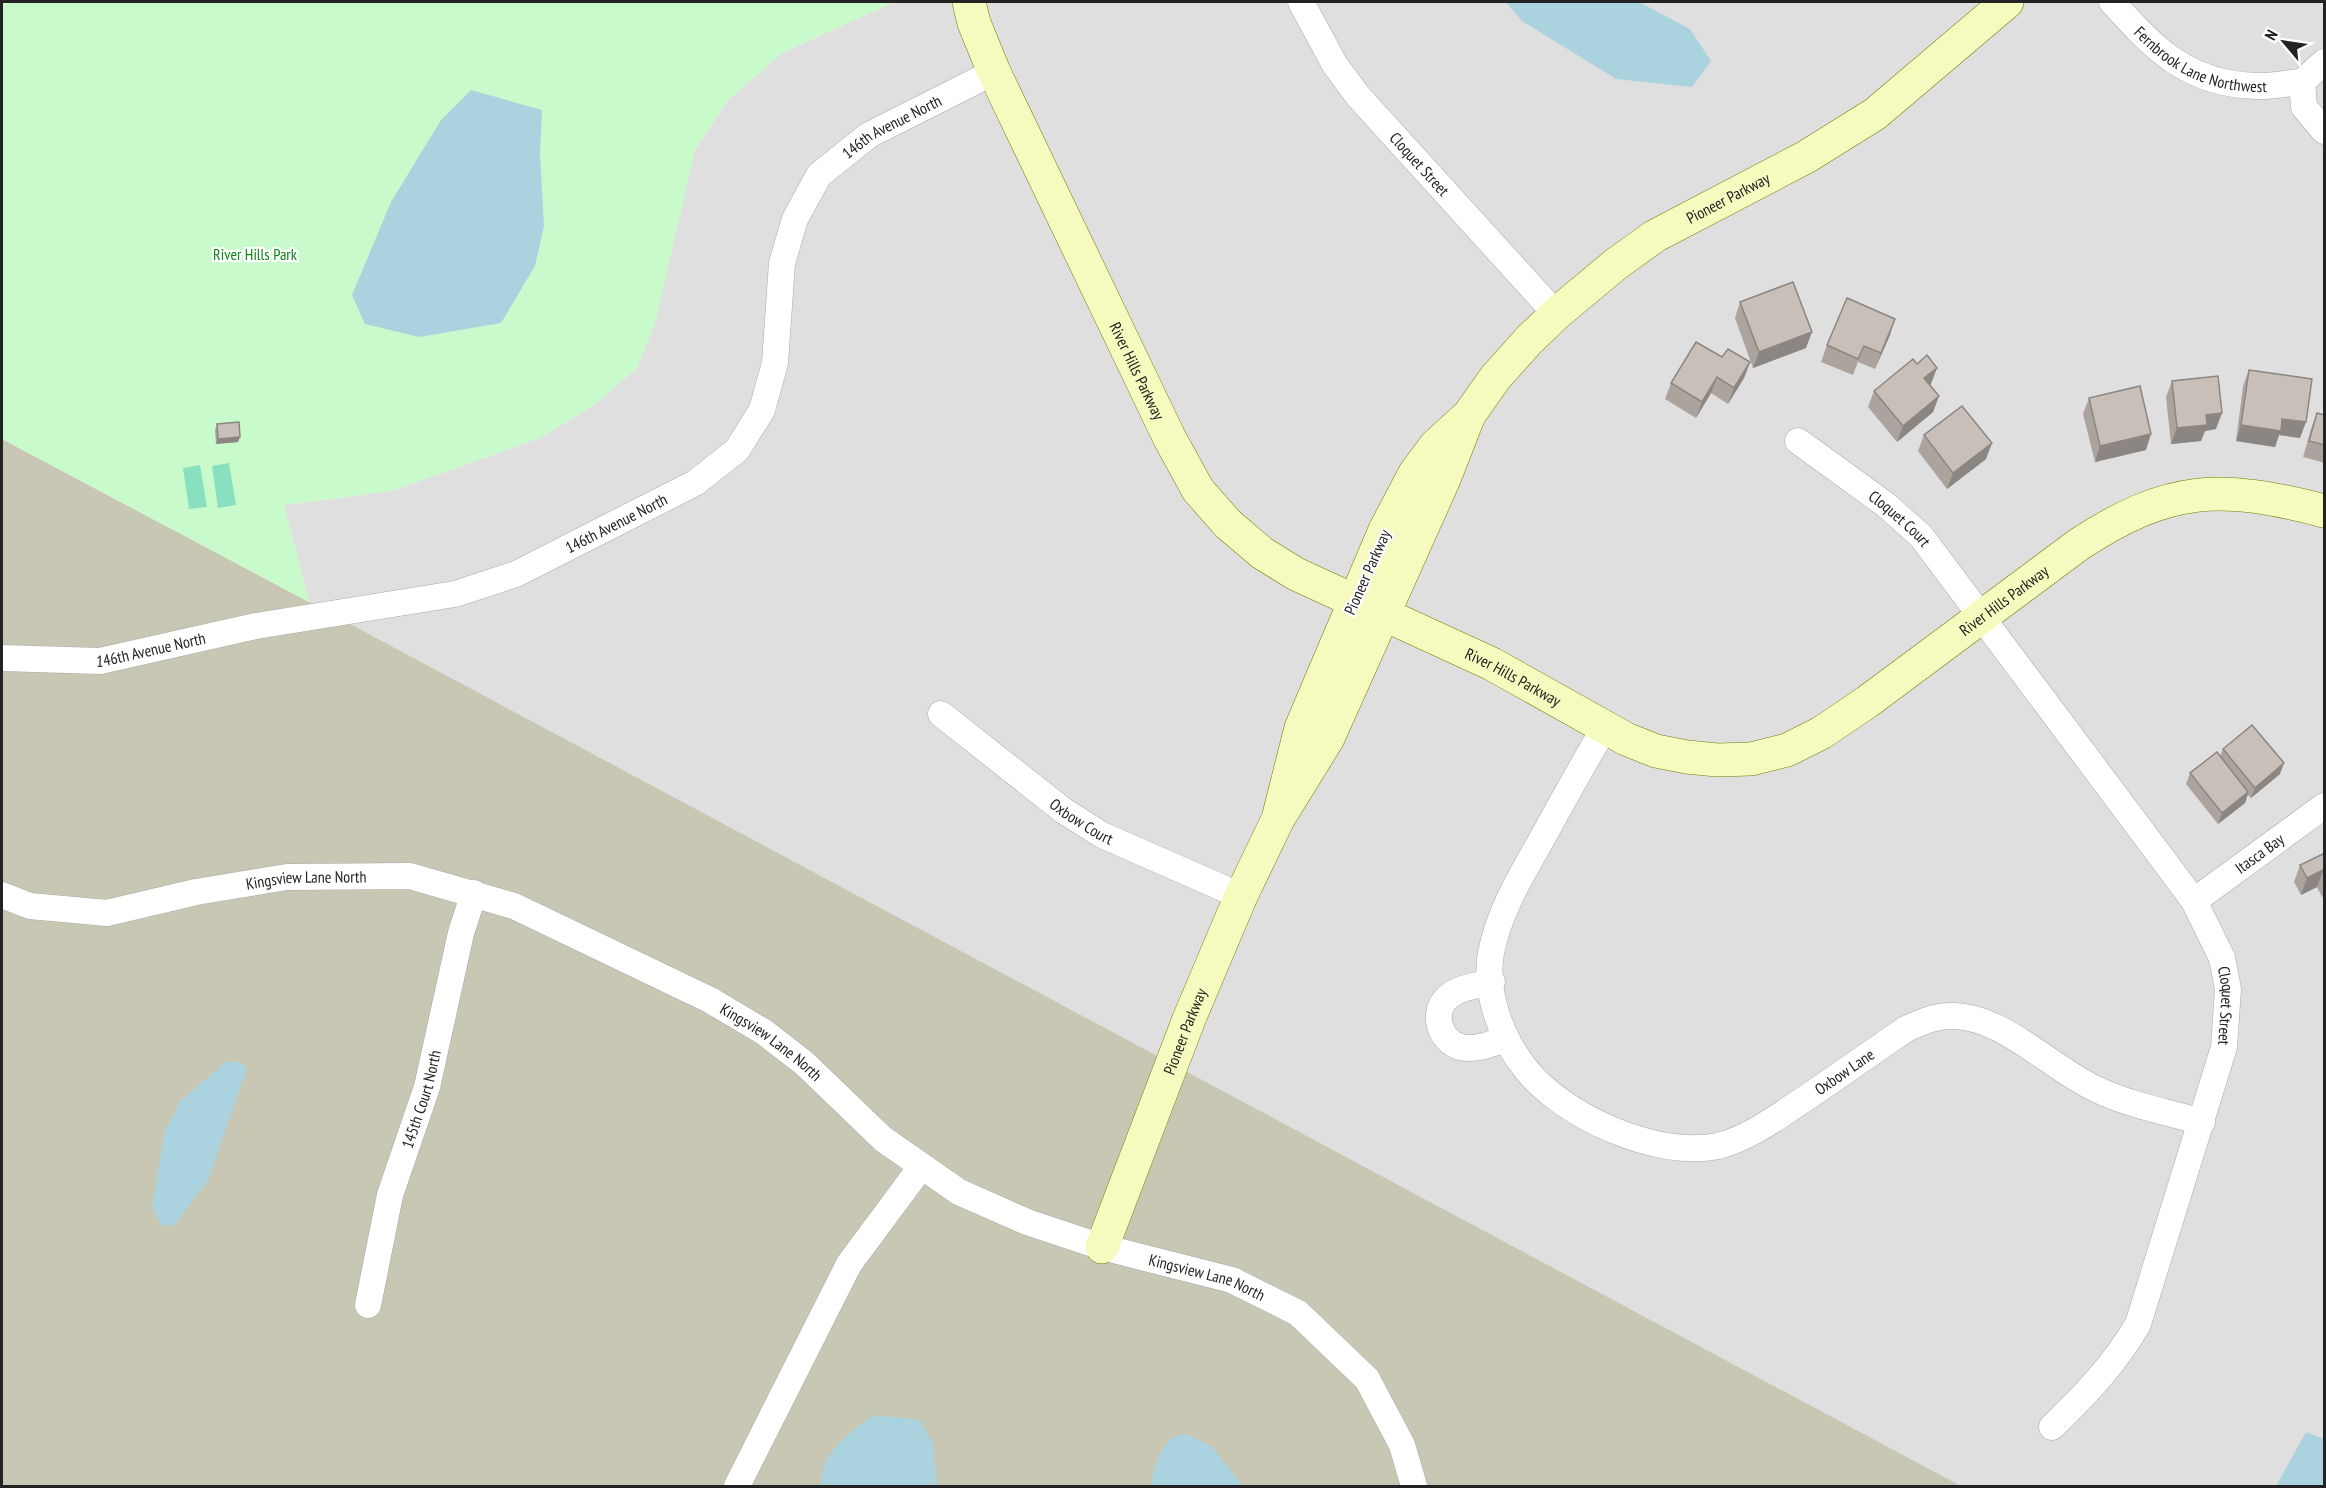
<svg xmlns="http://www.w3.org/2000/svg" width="2326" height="1488" font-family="'PT Sans Narrow',sans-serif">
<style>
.residential{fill:#e0dfdf}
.construction{fill:#c7c7b4}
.park{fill:#c8facc}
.pitch{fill:#88e0be}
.water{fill:#aad3df}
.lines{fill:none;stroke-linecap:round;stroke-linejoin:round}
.street-casing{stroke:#a9a9a9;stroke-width:27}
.secondary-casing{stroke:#707d05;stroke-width:34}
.street{stroke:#fff;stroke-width:26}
.secondary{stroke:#f7fabf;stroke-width:33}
.wall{fill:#aba49e}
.shaded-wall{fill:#8b8681}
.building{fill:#c7bfb8;stroke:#8b8681;stroke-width:1.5}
.labels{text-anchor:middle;stroke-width:4.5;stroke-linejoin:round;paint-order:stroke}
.street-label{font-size:16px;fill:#222;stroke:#fff}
.park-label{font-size:16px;fill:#0c8416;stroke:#fff}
</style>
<rect width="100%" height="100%" fill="#f2efe9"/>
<!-- residential -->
<path class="residential" d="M 894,2 L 2324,2 L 2324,1486 L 1961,1486 L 309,602 L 284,505 L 392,491 L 540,438 L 594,405 L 637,368 L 666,267 L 695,150 L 727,101 L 782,53 Z"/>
<!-- construction -->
<path class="construction" d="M 2,439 L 309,602 L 1961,1486 L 2,1486 Z"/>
<!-- park -->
<path class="park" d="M 2,2 L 894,2 L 782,53 L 727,101 L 695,150 L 655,324 L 637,368 L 594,405 L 540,438 L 392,491 L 284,505 L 309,602 L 2,439 Z"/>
<!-- pitch -->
<path class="pitch" d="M 229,463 L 236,505 L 218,508 L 212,466 Z
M 200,465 L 207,507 L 189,509 L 183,468 Z"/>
<!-- water -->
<path class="water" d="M 1506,2 L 1639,2 L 1690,29 L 1711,61 L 1692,87 L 1616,79 L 1522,21 Z
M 471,90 L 542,110 L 540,154 L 544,226 L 535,266 L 501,323 L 419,337 L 365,324 L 352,295 L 391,202 L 441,120 Z
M 226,1062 L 239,1062 L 247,1068 L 208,1180 L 174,1226 L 161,1225 L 152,1208 L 164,1133 L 180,1101 Z
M 874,1415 L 920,1420 L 933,1444 L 937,1486 L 821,1486 C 819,1453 850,1432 874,1415 Z
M 2306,1432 L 2324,1439 L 2324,1486 L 2276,1486 Z
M 1187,1434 L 1212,1447 L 1243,1486 L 1151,1486 C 1154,1466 1158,1453 1172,1437 Z"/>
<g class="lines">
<!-- street casing -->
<g class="street-casing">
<g id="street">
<path id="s1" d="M 1301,2 L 1335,65 L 1358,96 L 1556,314"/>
<path id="s2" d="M 2112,2 C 2155,49 2187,84 2256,86 C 2271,87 2287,83 2302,82"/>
<path d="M 2324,62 L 2302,82 L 2304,107 L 2324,131"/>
<path id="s3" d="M 1798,441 L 1886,505 L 1921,536 L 2194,901 L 2222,958 L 2228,989 L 2224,1047 L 2138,1324 C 2115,1364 2086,1394 2052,1427"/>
<path id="s4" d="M 2,658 L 100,661 L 256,626 L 455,594 L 516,574 L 695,483 L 737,450 L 762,410 L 775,363 L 782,263 L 795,219 L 819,175 L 869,135 L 994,72"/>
<path id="s5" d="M 941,714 L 1064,811 L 1102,835 L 1241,896"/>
<path id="s6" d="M 1605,727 C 1584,763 1563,800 1543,837 C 1522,874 1499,911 1491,953 C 1484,991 1501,1038 1525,1068 C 1562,1116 1657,1159 1718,1146 C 1751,1138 1781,1114 1809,1096 C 1841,1074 1874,1051 1906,1029 C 1920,1023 1934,1016 1950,1016 C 2001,1014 2050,1068 2096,1089 C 2129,1105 2167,1112 2202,1122"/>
<path id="s7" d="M 2,895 L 30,906 L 107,913 L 196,892 L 287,877 L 410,876 L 514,906 L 710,1000 L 764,1032 L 804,1063 L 883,1139 L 959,1192 L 1027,1222 L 1102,1247 L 1232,1280 L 1298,1313 L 1367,1379 L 1402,1445 L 1414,1486"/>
<path id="s8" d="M 2194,901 L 2324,806"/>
<path d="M 1492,982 C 1477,986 1458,987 1447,998 C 1431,1013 1440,1042 1461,1047 C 1476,1051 1492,1043 1507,1039"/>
<path id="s9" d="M 368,1305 L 390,1195 L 427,1087 L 461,933 L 474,893"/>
<path d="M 737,1486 L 849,1264 L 921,1167"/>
</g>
</g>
<!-- secondary casing -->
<g class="secondary-casing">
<g id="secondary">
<path id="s10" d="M 969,2 L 974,23 L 994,72 L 1169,437 L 1198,490 L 1228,524 L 1262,553 L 1296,574 L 1492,664 L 1626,739 L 1656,751 L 1687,757 L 1717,760 L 1751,759 L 1787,750 L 1821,733 L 1867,702 L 2078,545 C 2169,485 2221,484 2324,511"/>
<path id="s11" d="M 1469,415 L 1495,378 L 1529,340 L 1556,314 L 1616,264 L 1655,236 L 1806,157 L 1875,114 L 2007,2"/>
<path id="s12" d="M 1102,1247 L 1189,1019 L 1241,896 L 1278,819 L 1328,738 L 1444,479 L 1469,415 L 1435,446 L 1415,473 L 1385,530 L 1301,728 L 1278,819"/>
</g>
</g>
<!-- street -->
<use href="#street" class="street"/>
<!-- secondary -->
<use href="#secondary" class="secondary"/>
</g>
<!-- wall -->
<path class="wall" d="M 1740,302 L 1806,348 L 1753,368 L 1735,318 Z
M 1890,335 L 1875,369 L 1858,362 L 1853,375 L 1821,362 L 1827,345 Z
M 1722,357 L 1750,362 L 1744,378 L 1728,404 L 1711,393 L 1696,418 L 1665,399 L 1671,383 Z
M 2249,370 L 2300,438 L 2279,435 L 2275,447 L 2236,441 L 2243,386 Z
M 2172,381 L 2216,429 L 2205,431 L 2201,441 L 2171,444 L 2166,397 Z
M 1931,384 L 1930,385 L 1939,396 L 1933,412 L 1897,442 L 1868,407 L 1874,391 Z
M 2089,398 L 2146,450 L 2095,462 L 2083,414 Z
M 2317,413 L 2325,415 L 2325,463 L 2303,457 L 2311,429 Z
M 217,424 L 238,442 L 216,444 L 215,430 Z
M 1924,435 L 1986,459 L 1947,489 L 1918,451 Z
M 2223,749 L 2280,774 L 2251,798 L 2248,795 L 2245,803 L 2218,824 L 2186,784 L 2190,773 L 2220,756 Z
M 2325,853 L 2325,902 L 2317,887 L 2301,895 L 2294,882 L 2300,865 Z"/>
<!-- shaded-wall -->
<path class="shaded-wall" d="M 1895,319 L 1890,335 L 1875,369 L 1881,353 Z
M 1812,332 L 1806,348 L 1753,368 L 1759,352 Z
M 1750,362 L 1744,378 L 1728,404 L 1734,388 Z
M 1937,368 L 1931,384 L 1918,394 L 1924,378 Z
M 1717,377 L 1711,393 L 1696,418 L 1702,402 Z
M 1939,396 L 1933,412 L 1897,442 L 1903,426 Z
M 2222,413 L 2216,429 L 2205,431 L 2201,441 L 2171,444 L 2177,428 L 2206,415 Z
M 2282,419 L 2306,422 L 2300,438 L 2279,435 L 2275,447 L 2236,441 L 2241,425 Z
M 2151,434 L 2146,450 L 2095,462 L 2100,446 Z
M 240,437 L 238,442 L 216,444 L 218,439 Z
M 1992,443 L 1986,459 L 1947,489 L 1953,473 Z
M 2284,763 L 2280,774 L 2251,798 L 2255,788 Z
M 2248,792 L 2245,803 L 2218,824 L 2222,813 Z
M 2323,870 L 2317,887 L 2301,895 L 2307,878 Z"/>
<!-- building -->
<path class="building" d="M 1793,282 L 1812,332 L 1759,352 L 1740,302 Z
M 1847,298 L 1895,319 L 1881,353 L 1864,346 L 1858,359 L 1827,345 Z
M 1696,342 L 1722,357 L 1728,349 L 1750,362 L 1734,388 L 1717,377 L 1702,402 L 1671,383 Z
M 1927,355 L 1937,368 L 1924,378 L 1939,396 L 1903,426 L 1874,391 L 1913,359 L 1917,364 Z
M 2249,370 L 2312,379 L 2306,422 L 2282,419 L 2281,431 L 2241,425 Z
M 2218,376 L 2222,413 L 2206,415 L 2207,425 L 2177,428 L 2172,381 Z
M 2140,386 L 2151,434 L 2100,446 L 2089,398 Z
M 1962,406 L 1992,443 L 1953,473 L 1924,435 Z
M 2317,413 L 2325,415 L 2325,445 L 2309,441 Z
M 239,422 L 240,437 L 218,439 L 217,424 Z
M 2252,725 L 2284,763 L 2255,788 L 2223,749 Z
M 2217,752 L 2248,792 L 2222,813 L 2190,773 Z
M 2325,853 L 2325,874 L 2323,870 L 2307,878 L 2300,865 Z"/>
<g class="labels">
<!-- street labels -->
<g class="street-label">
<text dy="6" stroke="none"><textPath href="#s2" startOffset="110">Fernbrook Lane Northwest</textPath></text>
<text dy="6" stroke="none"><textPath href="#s4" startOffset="1158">146th Avenue North</textPath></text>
<text dy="6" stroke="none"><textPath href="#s1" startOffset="202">Cloquet Street</textPath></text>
<text dy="6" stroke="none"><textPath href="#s11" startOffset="342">Pioneer Parkway</textPath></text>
<text dy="6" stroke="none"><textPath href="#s10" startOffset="406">River Hills Parkway</textPath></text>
<text dy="6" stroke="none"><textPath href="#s3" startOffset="128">Cloquet Court</textPath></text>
<text dy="6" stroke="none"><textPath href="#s4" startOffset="636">146th Avenue North</textPath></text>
<text transform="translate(1367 572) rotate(-66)" y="6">Pioneer Parkway</text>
<text dy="6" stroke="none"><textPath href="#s10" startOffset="1468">River Hills Parkway</textPath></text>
<text dy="6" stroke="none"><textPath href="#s4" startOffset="150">146th Avenue North</textPath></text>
<text dy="6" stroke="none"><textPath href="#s10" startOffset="910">River Hills Parkway</textPath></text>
<text dy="6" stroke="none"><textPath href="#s5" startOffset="177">Oxbow Court</textPath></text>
<text dy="6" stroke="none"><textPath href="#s8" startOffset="81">Itasca Bay</textPath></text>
<text dy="6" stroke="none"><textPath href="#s7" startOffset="310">Kingsview Lane North</textPath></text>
<text dy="6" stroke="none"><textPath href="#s3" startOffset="723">Cloquet Street</textPath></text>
<text dy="6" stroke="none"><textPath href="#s12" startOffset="231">Pioneer Parkway</textPath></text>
<text dy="6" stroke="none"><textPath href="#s7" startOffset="814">Kingsview Lane North</textPath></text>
<text dy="6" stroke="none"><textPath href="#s6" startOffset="741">Oxbow Lane</textPath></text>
<text dy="6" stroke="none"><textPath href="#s9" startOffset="213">145th Court North</textPath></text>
<text dy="6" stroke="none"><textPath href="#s7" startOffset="1318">Kingsview Lane North</textPath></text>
</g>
<!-- park labels -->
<g class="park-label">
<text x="255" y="260">River Hills Park</text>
</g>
</g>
<!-- border -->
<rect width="2326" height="1488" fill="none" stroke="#222222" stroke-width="6"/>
<!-- north arrow -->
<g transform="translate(2284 42) rotate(299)" stroke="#ffffff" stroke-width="4.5" paint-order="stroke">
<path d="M0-4.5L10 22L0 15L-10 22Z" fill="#222222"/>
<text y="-9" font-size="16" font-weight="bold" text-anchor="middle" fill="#222222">N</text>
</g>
</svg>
